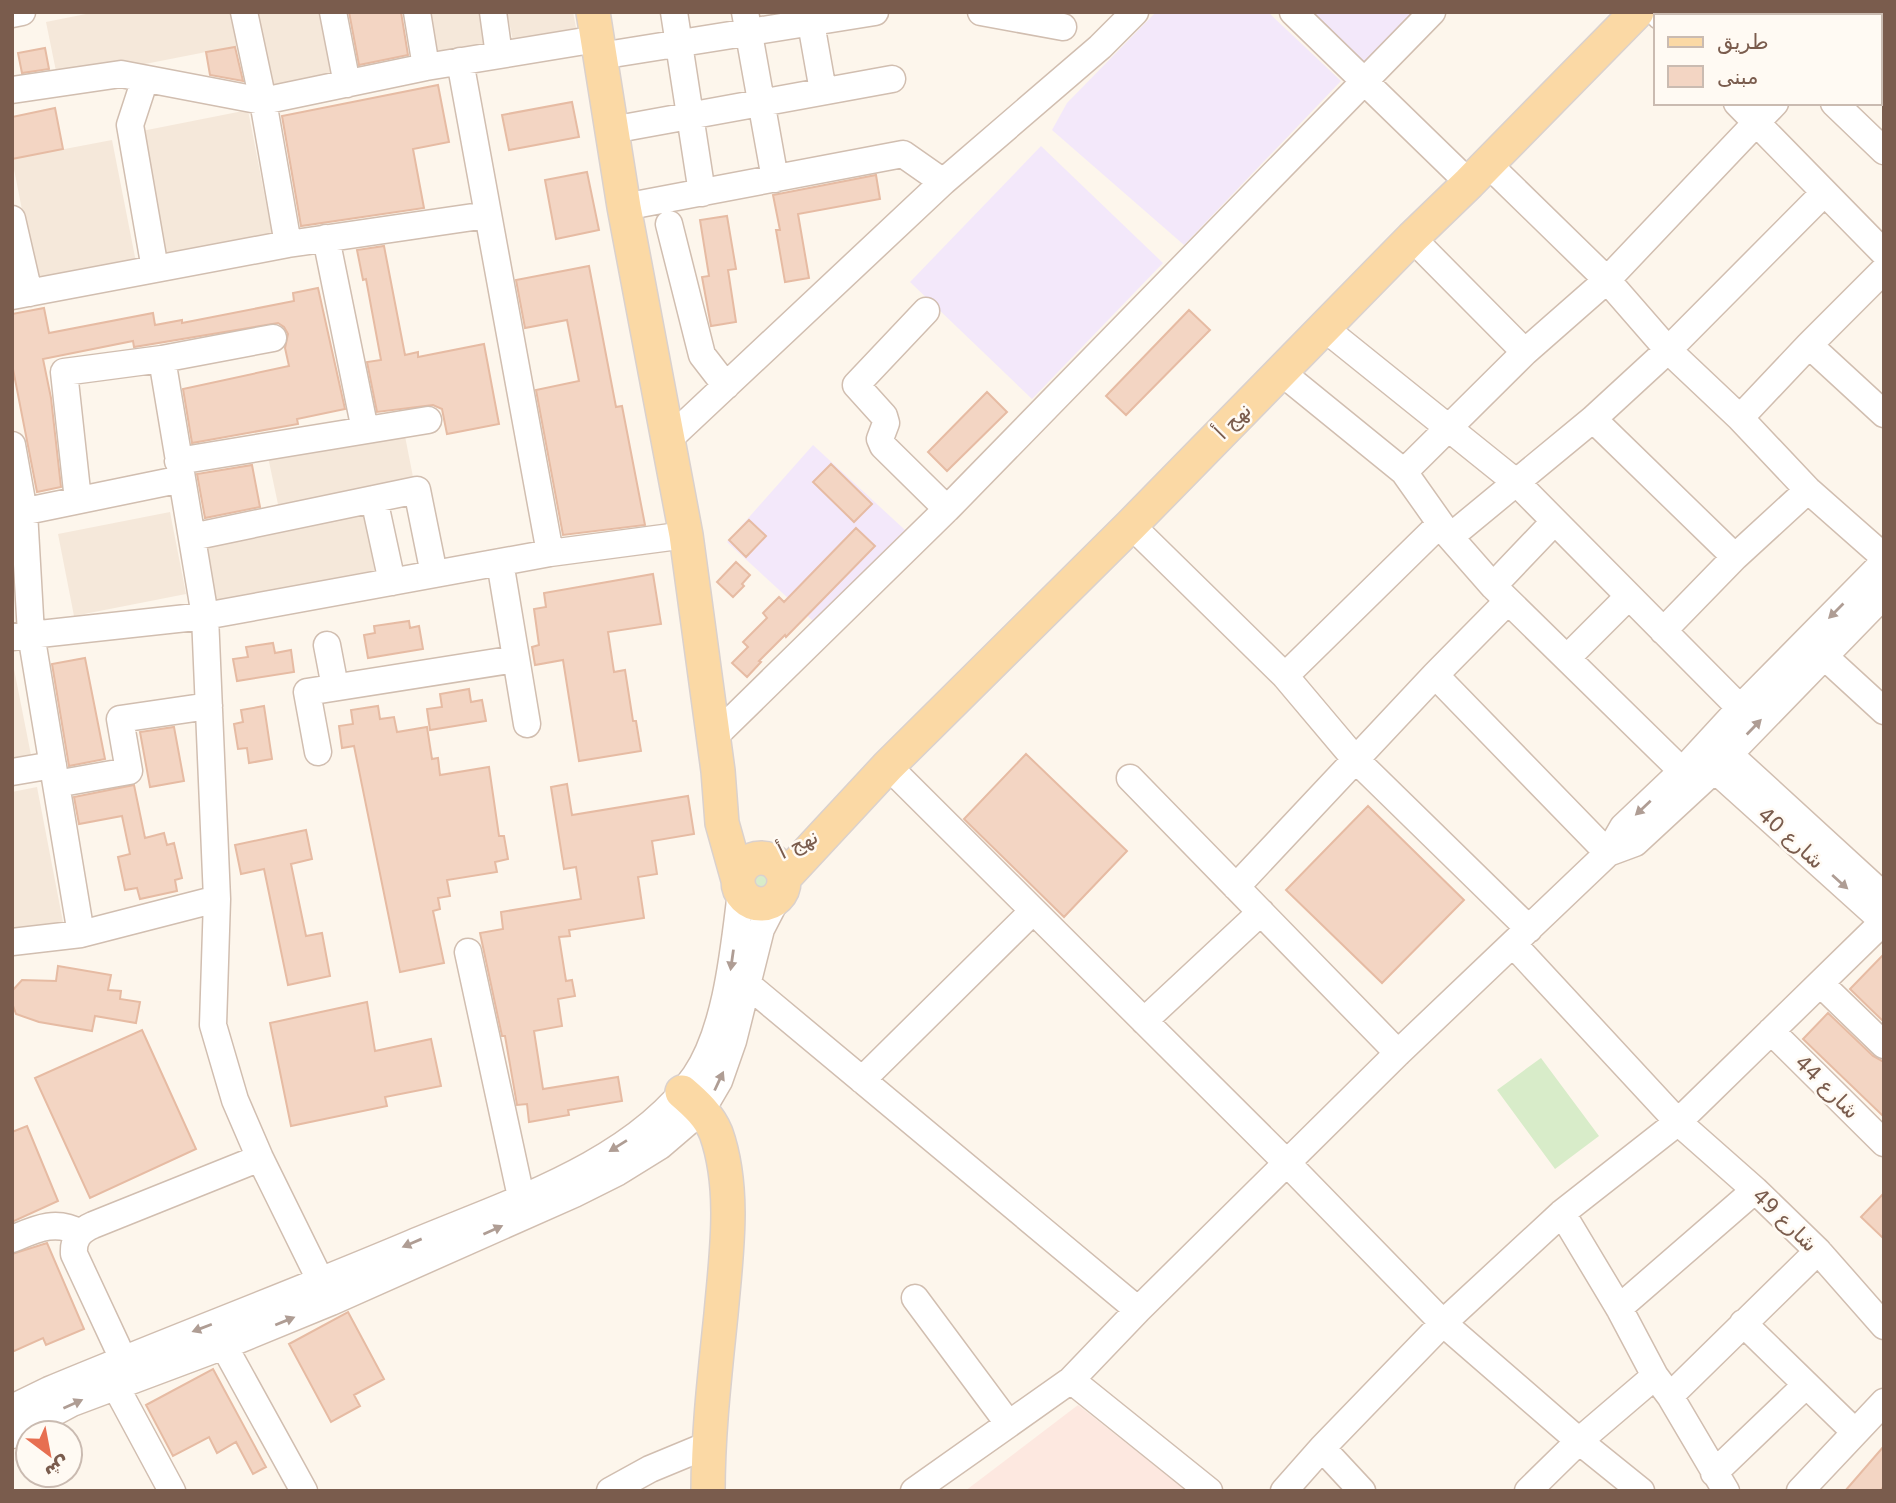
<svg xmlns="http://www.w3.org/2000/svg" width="1896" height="1503" font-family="'DejaVu Sans',Cairo,sans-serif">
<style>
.residential{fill:#f5e8da}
.commercial{fill:#fde8e0}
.education{fill:#f3e8fa}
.green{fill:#d8ecc9}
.building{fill:#f3d5c3;stroke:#e6bba3;stroke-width:2}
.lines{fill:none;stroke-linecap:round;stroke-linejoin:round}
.minor-casing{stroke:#d1beb0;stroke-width:29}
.major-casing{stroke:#dad1cd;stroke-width:36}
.minor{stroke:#fff;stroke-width:26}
.major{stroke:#fbd9a5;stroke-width:33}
.oneway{fill:#af9d94}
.labels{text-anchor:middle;stroke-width:5;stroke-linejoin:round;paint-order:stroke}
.street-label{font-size:21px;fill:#7a5c4d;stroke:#fffaf3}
</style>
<rect width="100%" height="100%" fill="#fdf6ec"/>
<!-- residential -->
<path class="residential" d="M 96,12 L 241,12 L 247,44 L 58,81 L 46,22 Z
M 257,12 L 323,12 L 335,72 L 272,85 Z
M 423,12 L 485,12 L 492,49 L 433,61 Z
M 507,12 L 573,12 L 577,33 L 514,46 Z
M 248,110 L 273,239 L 167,260 L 142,131 Z
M 112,140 L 136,262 L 36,281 L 12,159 Z
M 404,431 L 414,482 L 279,509 L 268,457 Z
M 363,508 L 376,578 L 215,609 L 202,540 Z
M 170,512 L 186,594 L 74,616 L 58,534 Z
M 12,659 L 31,755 L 12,758 Z
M 37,787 L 63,922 L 12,932 L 12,792 Z"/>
<!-- commercial -->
<path class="commercial" d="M 1078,1405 L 1187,1491 L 965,1491 Z"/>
<!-- education -->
<path class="education" d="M 1156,12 L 1268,12 L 1341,81 L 1184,245 L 1052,130 L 1067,103 Z
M 1306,12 L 1416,12 L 1360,67 Z
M 1041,146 L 1163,263 L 1032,399 L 910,282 Z
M 813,445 L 905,530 L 813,621 L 727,542 Z"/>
<!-- green -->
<path class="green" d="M749 880a12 12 0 1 1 24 0a12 12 0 1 1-24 0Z
M 1541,1058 L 1599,1136 L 1555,1169 L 1497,1090 Z"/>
<!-- building -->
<path class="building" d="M 349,12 L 401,12 L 408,55 L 359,65 Z
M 235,47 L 243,81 L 210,75 L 206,52 Z
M 45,48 L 49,69 L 22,73 L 18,53 Z
M 438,85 L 449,142 L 413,149 L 424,208 L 301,226 L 282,116 Z
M 572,102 L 579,137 L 509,150 L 502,115 Z
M 55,108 L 63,149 L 12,159 L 12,117 Z
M 587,172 L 599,230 L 556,239 L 545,180 Z
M 876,175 L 880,199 L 798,214 L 809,278 L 785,282 L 776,230 L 780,230 L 773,195 Z
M 727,216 L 736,269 L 728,270 L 736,322 L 711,326 L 702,277 L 709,276 L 700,220 Z
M 384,246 L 405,355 L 418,352 L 418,357 L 484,344 L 499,424 L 447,434 L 442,409 L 433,405 L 377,412 L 367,362 L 381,360 L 366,279 L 363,280 L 357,250 Z
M 589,266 L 616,407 L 622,406 L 645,525 L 563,535 L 536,390 L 579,381 L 567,320 L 525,328 L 516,280 Z
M 318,288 L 345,409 L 297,419 L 298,424 L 192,443 L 183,389 L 289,366 L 285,348 L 288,334 L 284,327 L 278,323 L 134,347 L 133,341 L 43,359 L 51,398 L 61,487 L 37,492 L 12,364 L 12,314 L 44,308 L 49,333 L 153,313 L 155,325 L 182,320 L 182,323 L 294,301 L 293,293 Z
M 1189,310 L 1210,330 L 1126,415 L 1106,396 Z
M 987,392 L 1007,412 L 947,471 L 928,452 Z
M 831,464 L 872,504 L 854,522 L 813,482 Z
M 252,465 L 260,507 L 205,518 L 197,474 Z
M 749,520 L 766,536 L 746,557 L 729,540 Z
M 856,528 L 875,546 L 786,637 L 785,635 L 759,661 L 761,662 L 747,677 L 732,663 L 748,647 L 743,642 L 767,618 L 763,613 L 779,597 L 784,602 Z
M 736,562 L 750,575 L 742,584 L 744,586 L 733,597 L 717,582 Z
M 653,574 L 661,624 L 608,632 L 614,672 L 625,670 L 633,721 L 636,721 L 641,751 L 579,761 L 563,660 L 535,665 L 532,647 L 539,645 L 534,609 L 546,607 L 544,593 Z
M 409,621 L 410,628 L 419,626 L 423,649 L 368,658 L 364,635 L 375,633 L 374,626 Z
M 273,643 L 275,653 L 291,650 L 294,672 L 237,681 L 233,659 L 248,657 L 246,647 Z
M 85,658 L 105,759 L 69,766 L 52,664 Z
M 469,689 L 471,702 L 482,700 L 486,721 L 430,730 L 427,709 L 442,707 L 440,694 Z
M 264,706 L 272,759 L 249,763 L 247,748 L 238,749 L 234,724 L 243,722 L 241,710 Z
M 378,706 L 380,719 L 394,717 L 397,732 L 427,727 L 432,759 L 438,758 L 440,775 L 489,767 L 499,836 L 504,836 L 508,859 L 495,862 L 497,872 L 447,880 L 450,896 L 438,898 L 440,909 L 433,911 L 444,963 L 400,972 L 354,746 L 342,748 L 339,726 L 353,724 L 351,710 Z
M 174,727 L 184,781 L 150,787 L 140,732 Z
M 1026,754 L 1127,851 L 1064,917 L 964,819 Z
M 567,784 L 572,815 L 688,796 L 694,834 L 652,841 L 657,874 L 638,877 L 644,918 L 569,930 L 570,936 L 559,937 L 566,981 L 572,980 L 575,996 L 558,999 L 562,1026 L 534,1031 L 543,1089 L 618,1077 L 622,1101 L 568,1110 L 569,1115 L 529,1122 L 527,1104 L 517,1105 L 505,1036 L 502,1036 L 480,933 L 503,929 L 501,912 L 581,899 L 576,867 L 564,869 L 551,787 Z
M 134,785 L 145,838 L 164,833 L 167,845 L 174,843 L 182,878 L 175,880 L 177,891 L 140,899 L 137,888 L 125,890 L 118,857 L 130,854 L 122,816 L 79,824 L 74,797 Z
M 1368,806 L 1464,900 L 1382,983 L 1286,890 Z
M 306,830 L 312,859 L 291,864 L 306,936 L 322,933 L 330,976 L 288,985 L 264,869 L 241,874 L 235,845 Z
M 1884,954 L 1884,1022 L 1850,989 Z
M 58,966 L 111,975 L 108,990 L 121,991 L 120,999 L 140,1002 L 136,1023 L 95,1016 L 92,1031 L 39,1022 L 16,1014 L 12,1003 L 12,991 L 22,980 L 56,981 Z
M 367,1002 L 375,1051 L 431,1039 L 441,1086 L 385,1097 L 387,1106 L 291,1126 L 270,1023 Z
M 1828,1013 L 1873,1056 L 1884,1062 L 1884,1117 L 1803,1039 Z
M 142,1030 L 196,1149 L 90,1198 L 35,1078 Z
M 27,1126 L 58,1201 L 12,1222 L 12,1132 Z
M 1884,1193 L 1884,1239 L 1861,1217 Z
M 47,1243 L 84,1329 L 46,1345 L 43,1338 L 12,1352 L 12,1254 Z
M 348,1312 L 384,1379 L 354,1395 L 360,1406 L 331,1422 L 289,1344 Z
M 213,1369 L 266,1467 L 253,1474 L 236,1442 L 217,1453 L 209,1437 L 173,1456 L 146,1405 Z
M 1884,1446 L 1884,1486 L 1880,1491 L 1845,1491 Z"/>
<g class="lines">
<!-- minor casing -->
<g class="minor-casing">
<path id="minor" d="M 244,12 L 263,101 L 288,244
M 333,12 L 347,84
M 417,12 L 426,67
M 493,12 L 499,55
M 674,12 L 702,193
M 745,12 L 775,179
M 981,12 L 1063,27
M 1293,12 L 1469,183
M 1657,12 L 1660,16
M 12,14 L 22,12
M 1722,16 L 1726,12
M 1858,16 L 1861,12
M 811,23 L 823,91
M 600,56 L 875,12
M 460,61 L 550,553
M 145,79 L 130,125 L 155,269
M 12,90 L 121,74 L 263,101 L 426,67 L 597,39
M 1737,103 L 1884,253
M 1834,103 L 1884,151
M 612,130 L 892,79
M 1487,163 L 1607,280 L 1668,350 L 1740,418 L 1808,490 L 1884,557
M 624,207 L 903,154 L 943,182
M 12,219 L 29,293
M 669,224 L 702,355 L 726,386
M 326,238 L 365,430
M 1412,238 L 1525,352
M 12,296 L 288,244 L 487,215
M 926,311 L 856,385 L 884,416 L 886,423 L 880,439 L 883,446 L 947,509
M 1323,327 L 1517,483 L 1740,708
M 1809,345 L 1884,414
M 162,359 L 205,616 L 217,899 L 213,1025 L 235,1100 L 260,1158 L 331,1302
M 1281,372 L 1404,472 L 1450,537 L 1493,586 L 1682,771
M 1740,418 L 1809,345 L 1884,270
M 1593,419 L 1735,557
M 668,440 L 943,182 L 1100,47 L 1135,12
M 12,445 L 24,512 L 31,634 L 81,934
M 178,461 L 428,420
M 1404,472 L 1525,352 L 1607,280 L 1775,103
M 374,499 L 392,582
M 78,500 L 64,372 L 162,359 L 273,338
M 12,514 L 182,479
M 1131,525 L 1285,676 L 1355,759 L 1529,929
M 192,537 L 417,490 L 434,574
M 1450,537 L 1593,419 L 1668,350 L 1824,193
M 500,562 L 527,724
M 1884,562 L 1740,708 L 1682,771 L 1623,827 L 1608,853 L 1635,843 L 1714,770 L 1884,595
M 1493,586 L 1554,522
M 1663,631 L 1735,557 L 1808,490
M 12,637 L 205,616 L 550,553 L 686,535
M 327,645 L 335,687
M 1824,656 L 1884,711
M 1567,658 L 1628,597
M 1285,676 L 1440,524
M 713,738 L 947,509 L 1432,12
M 1717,743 L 1884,896
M 318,752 L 307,692 L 516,659
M 1702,758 L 1884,922
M 888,766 L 1287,1163 L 1443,1323 L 1579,1441 L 1641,1491
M 12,772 L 53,765
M 1130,778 L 1398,1053
M 56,784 L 129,771 L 120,719 L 209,706
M 1236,887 L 1435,675 L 1508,601
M 12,942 L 81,934 L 217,899
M 1513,944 L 1678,1122 L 1755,1190 L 1818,1251 L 1884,1326
M 468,952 L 521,1197
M 747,984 L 1138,1310
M 1821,984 L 1884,1045
M 1144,1021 L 1261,912
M 1771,1031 L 1884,1143
M 862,1080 L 1033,911
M 1562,1213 L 1619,1308 L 1655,1376 L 1670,1396
M 12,1239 C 36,1229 56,1219 80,1233
M 915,1298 L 1008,1423
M 1619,1308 L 1755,1190
M 1743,1323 L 1855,1432
M 224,1346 L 304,1491
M 123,1359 L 74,1254 C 73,1239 79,1231 93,1225 L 260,1158
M 1071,1380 L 1209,1491
M 116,1387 L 172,1491
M 12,1408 L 49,1390 C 169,1340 291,1294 412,1243 C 507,1203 634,1164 695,1076 C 727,1029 734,948 741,892
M 12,1435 L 72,1403 L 224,1346 L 331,1302 L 574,1194 L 618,1172 L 660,1146 L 702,1110 L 719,1081 L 733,1041 L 761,929 L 777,898
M 1322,1448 L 1362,1491
M 1714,1473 L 1806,1385
M 610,1491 L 650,1469 L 708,1445
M 914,1491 L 1071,1380 L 1138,1310 L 1398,1053 L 1608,853 L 1435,675
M 1284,1491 L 1322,1448 L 1443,1323 L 1562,1213 L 1678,1122 L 1884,921
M 1528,1491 L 1579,1441 L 1655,1376
M 1726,1491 L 1670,1396 L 1818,1251
M 1800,1491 L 1884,1402"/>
</g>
<!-- major casing -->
<g class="major-casing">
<path id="major" d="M 593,12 L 624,207 L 686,535 L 718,771 L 722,823 L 738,880
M738 881a23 23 0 1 1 46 0a23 23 0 1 1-46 0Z
M 784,878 L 888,766 L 1131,525 L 1412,238 L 1469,183 L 1637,12
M 682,1092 C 696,1104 709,1116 716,1133 C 736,1189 726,1257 721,1314 C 715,1373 708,1432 708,1491"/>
</g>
<!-- minor -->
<use href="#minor" class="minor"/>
<!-- major -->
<use href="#major" class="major"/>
</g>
<!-- one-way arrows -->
<defs><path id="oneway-solid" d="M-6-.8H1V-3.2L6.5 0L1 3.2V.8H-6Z" transform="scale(1.75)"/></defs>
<g class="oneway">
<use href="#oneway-solid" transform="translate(1836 611) rotate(135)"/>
<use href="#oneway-solid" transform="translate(1754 727) rotate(-46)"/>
<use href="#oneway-solid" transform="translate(1643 808) rotate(137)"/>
<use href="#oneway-solid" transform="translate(1840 882) rotate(42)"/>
<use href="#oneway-solid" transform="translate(732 960) rotate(98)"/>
<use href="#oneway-solid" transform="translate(719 1081) rotate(-65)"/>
<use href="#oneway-solid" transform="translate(618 1146) rotate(148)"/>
<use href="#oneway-solid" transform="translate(493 1230) rotate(-24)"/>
<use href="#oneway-solid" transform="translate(412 1243) rotate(157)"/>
<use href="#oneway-solid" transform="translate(285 1321) rotate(-22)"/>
<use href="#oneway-solid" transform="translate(202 1328) rotate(159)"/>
<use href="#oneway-solid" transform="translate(73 1404) rotate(-24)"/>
</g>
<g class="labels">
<!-- street labels -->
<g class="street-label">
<text transform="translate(1233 421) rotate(-45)" y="7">نهج أ</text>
<text transform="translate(1791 838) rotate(42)" y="7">شارع 40</text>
<text transform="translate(798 844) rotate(-26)" y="7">نهج أ</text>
<text transform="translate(1827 1087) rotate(45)" y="7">شارع 44</text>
<text transform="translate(1785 1220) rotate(44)" y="7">شارع 49</text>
</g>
</g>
<!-- border -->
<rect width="1896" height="1503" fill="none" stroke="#7a5c4d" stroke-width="28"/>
<!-- legend -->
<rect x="1654" y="14" width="228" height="91" fill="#fffaf3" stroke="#cabbb1" stroke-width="2"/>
<rect x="1668" y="37" width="35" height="10" fill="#fbd9a5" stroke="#cabbb1" stroke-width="2"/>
<text x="1717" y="49" font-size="21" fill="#7a5c4d">طريق</text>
<rect x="1668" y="66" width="35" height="21" fill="#f3d5c3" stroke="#cabbb1" stroke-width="2"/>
<text x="1717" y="84" font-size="21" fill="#7a5c4d">مبنى</text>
<!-- north arrow -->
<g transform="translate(49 1454) rotate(148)"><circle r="33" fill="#fffaf3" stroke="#cabbb1" stroke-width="2"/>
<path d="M0-5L12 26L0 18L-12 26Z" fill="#e76f51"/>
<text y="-10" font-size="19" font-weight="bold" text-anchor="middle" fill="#7a5c4d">ش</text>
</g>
</svg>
